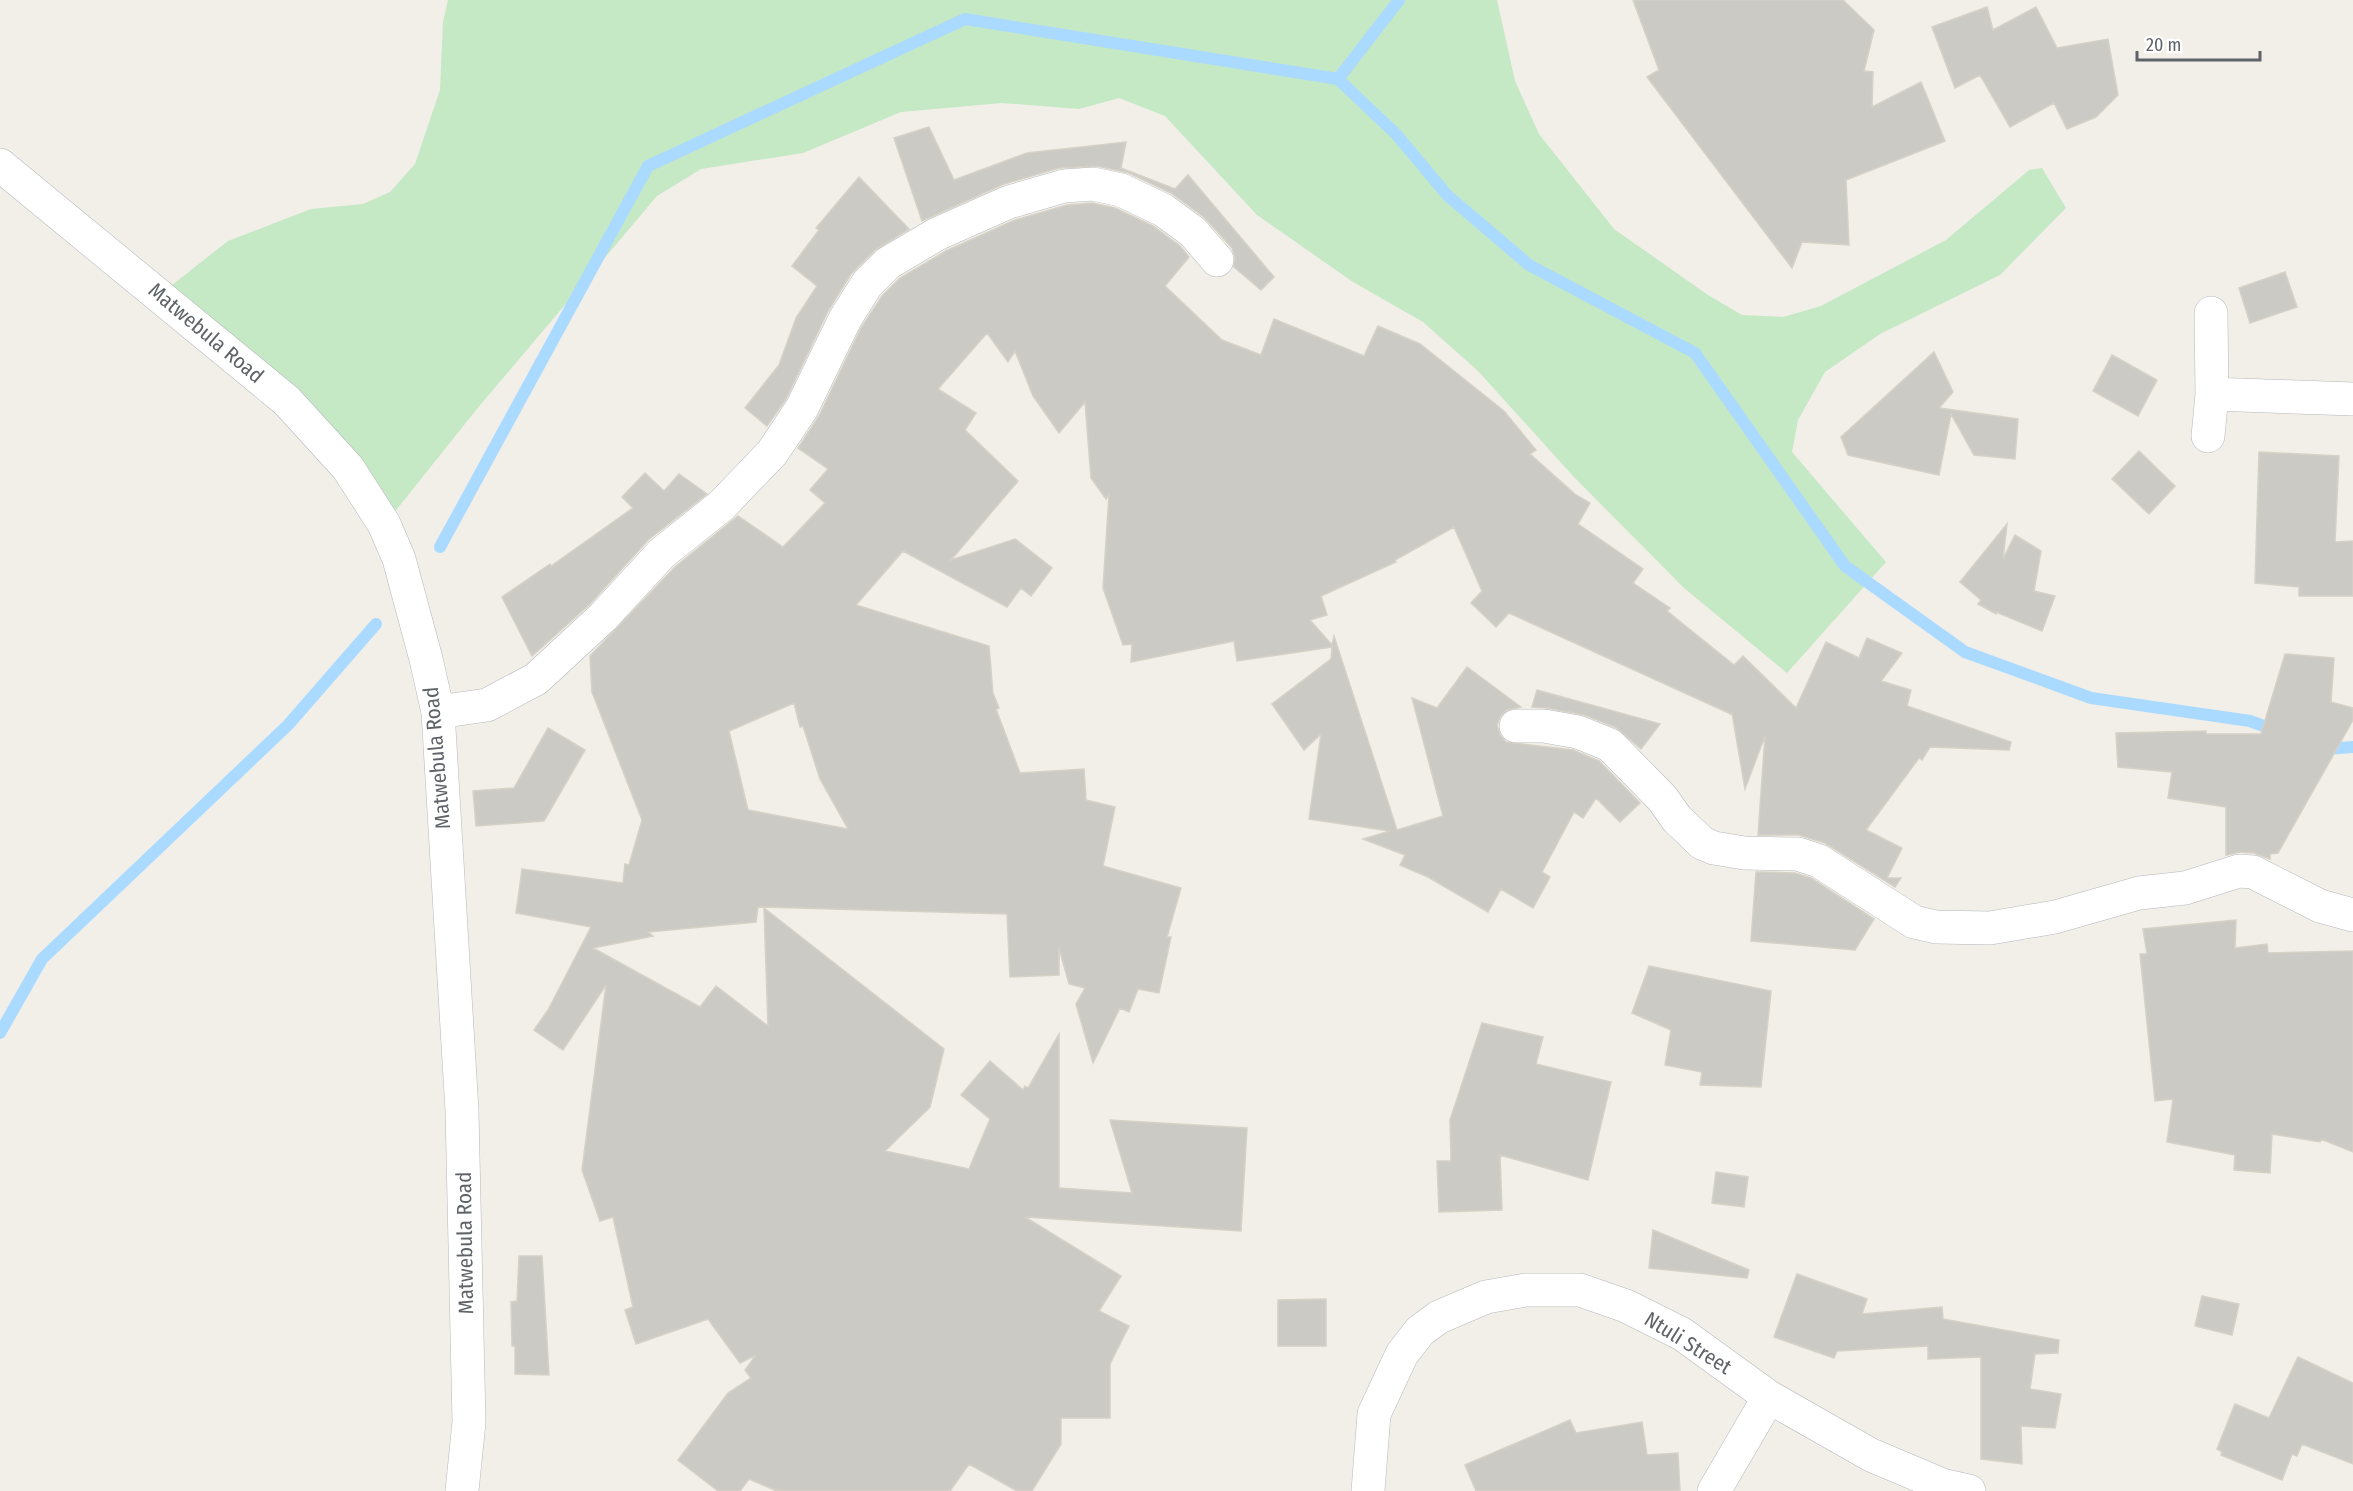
<svg xmlns="http://www.w3.org/2000/svg" width="2353" height="1491" font-family="'Fira Sans Condensed',sans-serif">
<style>
.green{fill:#c5e8c5}
.lines{fill:none;stroke-linecap:round;stroke-linejoin:round}
.stream{stroke:#aadaff;stroke-width:12}
.building{fill:#cccac5;stroke:#d6d1c6;stroke-width:1.5;fill-rule:evenodd}
.minor-casing{stroke:#b5b8bc;stroke-width:34}
.minor{stroke:#fff;stroke-width:33}
.labels{text-anchor:middle;stroke-width:4.5;stroke-linejoin:round;paint-order:stroke}
.street-label{font-size:21px;fill:#5f6368;stroke:#fff}
</style>
<rect width="100%" height="100%" fill="#f1efe8"/>
<!-- green -->
<path class="green" d="M 448,0 L 1497,0 L 1515,81 L 1539,134 L 1614,229 L 1708,295 L 1742,315 L 1783,317 L 1821,306 L 1946,240 L 2029,170 L 2042,168 L 2066,208 L 2000,275 L 1880,334 L 1825,372 L 1798,420 L 1792,452 L 1886,562 L 1787,673 L 1684,588 L 1573,476 L 1478,371 L 1423,322 L 1353,282 L 1257,215 L 1165,116 L 1119,98 L 1079,109 L 1002,103 L 901,112 L 803,153 L 701,169 L 657,196 L 476,410 L 385,524 L 162,293 L 228,241 L 311,209 L 363,204 L 390,192 L 415,164 L 440,90 L 443,22 Z"/>
<g class="lines">
<!-- stream -->
<path class="stream" d="M 1338,79 L 1396,134 L 1447,195 L 1529,265 L 1695,353 L 1845,566 L 1965,652 L 2091,698 L 2250,721 L 2277,731
M 440,547 L 648,166 L 965,19 L 1338,79 L 1399,0
M 2322,748 L 2327,749 L 2353,747
M 0,1033 L 42,959 L 288,725 L 376,624"/>
</g>
<!-- building -->
<path class="building" d="M 1633,0 L 1843,0 L 1874,30 L 1864,71 L 1873,72 L 1872,107 L 1921,82 L 1945,141 L 1846,180 L 1849,245 L 1802,242 L 1792,268 L 1647,77 L 1659,70 Z
M 1987,7 L 1993,30 L 2036,7 L 2057,48 L 2108,39 L 2118,95 L 2096,117 L 2067,129 L 2054,103 L 2010,127 L 1980,75 L 1955,88 L 1932,27 Z
M 929,127 L 954,180 L 1027,153 L 1126,142 L 1121,168 L 1175,189 L 1188,175 L 1274,277 L 1261,290 L 1234,267 L 1235,257 L 1232,248 L 1204,217 L 1171,193 L 1129,173 L 1097,166 L 1059,168 L 1004,184 L 922,221 L 894,138 Z
M 859,177 L 909,229 L 875,250 L 851,274 L 828,311 L 786,399 L 767,426 L 745,408 L 779,365 L 796,318 L 817,286 L 792,266 L 819,230 L 816,228 Z
M 1092,203 L 1115,208 L 1153,226 L 1180,246 L 1189,257 L 1165,286 L 1222,340 L 1261,355 L 1274,319 L 1364,356 L 1378,326 L 1420,344 L 1504,411 L 1536,450 L 1530,454 L 1576,495 L 1590,503 L 1578,524 L 1643,569 L 1633,583 L 1670,608 L 1667,611 L 1734,665 L 1743,656 L 1796,708 L 1826,642 L 1859,658 L 1867,638 L 1902,653 L 1881,681 L 1911,690 L 1907,706 L 2011,742 L 2009,750 L 1930,747 L 1922,760 L 1919,758 L 1866,830 L 1902,848 L 1887,878 L 1901,878 L 1895,887 L 1825,843 L 1799,835 L 1758,835 L 1765,736 L 1745,789 L 1732,713 L 1731,714 L 1509,613 L 1496,627 L 1471,603 L 1482,591 L 1454,527 L 1395,560 L 1396,562 L 1321,596 L 1327,615 L 1310,620 L 1332,645 L 1334,636 L 1397,830 L 1443,816 L 1412,698 L 1437,708 L 1467,667 L 1521,707 L 1507,710 L 1500,717 L 1497,725 L 1500,735 L 1506,742 L 1573,750 L 1599,761 L 1640,803 L 1620,822 L 1596,798 L 1583,818 L 1574,812 L 1542,872 L 1550,877 L 1533,908 L 1501,889 L 1488,912 L 1428,877 L 1400,865 L 1405,855 L 1363,839 L 1390,831 L 1309,819 L 1321,734 L 1304,750 L 1272,704 L 1331,659 L 1332,647 L 1237,661 L 1234,641 L 1131,662 L 1132,644 L 1123,645 L 1103,588 L 1109,495 L 1106,499 L 1091,478 L 1085,402 L 1059,433 L 1033,396 L 1015,351 L 1008,362 L 987,333 L 938,389 L 976,413 L 965,430 L 1018,481 L 951,560 L 1015,539 L 1052,568 L 1031,596 L 1021,588 L 1007,607 L 903,551 L 856,605 L 989,646 L 993,693 L 999,708 L 996,709 L 1020,773 L 1084,769 L 1086,800 L 1115,807 L 1103,866 L 1181,888 L 1167,937 L 1171,937 L 1159,993 L 1138,989 L 1129,1012 L 1120,1008 L 1093,1063 L 1076,1004 L 1085,988 L 1069,984 L 1059,948 L 1059,975 L 1010,977 L 1007,914 L 758,907 L 756,922 L 648,932 L 653,936 L 593,948 L 700,1007 L 716,986 L 768,1026 L 764,908 L 944,1049 L 930,1107 L 885,1151 L 969,1169 L 990,1119 L 961,1095 L 990,1061 L 1023,1090 L 1025,1086 L 1028,1088 L 1059,1034 L 1059,1188 L 1132,1193 L 1110,1120 L 1247,1128 L 1241,1231 L 1025,1217 L 1121,1276 L 1099,1311 L 1129,1326 L 1110,1364 L 1110,1418 L 1061,1418 L 1061,1444 L 1032,1491 L 1017,1491 L 969,1464 L 950,1491 L 777,1491 L 749,1479 L 740,1491 L 718,1491 L 678,1460 L 728,1393 L 751,1378 L 745,1370 L 756,1355 L 740,1363 L 708,1319 L 636,1344 L 625,1310 L 633,1307 L 613,1217 L 600,1221 L 582,1170 L 606,985 L 563,1050 L 534,1030 L 548,1010 L 591,927 L 516,913 L 522,869 L 623,883 L 625,864 L 629,865 L 642,820 L 592,692 L 590,656 L 675,567 L 738,516 L 783,547 L 825,503 L 810,490 L 828,469 L 798,448 L 819,416 L 861,328 L 882,296 L 900,278 L 946,251 L 1015,220 L 1067,205 ZM 794,703 L 800,727 L 803,726 L 820,779 L 848,829 L 748,810 L 729,731 Z
M 2285,272 L 2297,307 L 2250,323 L 2239,288 Z
M 1934,352 L 1953,392 L 1939,408 L 2018,419 L 2015,459 L 1974,455 L 1951,414 L 1939,475 L 1848,455 L 1841,437 Z
M 2112,355 L 2157,380 L 2138,416 L 2093,391 Z
M 2139,451 L 2175,486 L 2149,514 L 2112,479 Z
M 2259,452 L 2339,456 L 2335,542 L 2353,541 L 2353,596 L 2299,596 L 2299,587 L 2255,583 Z
M 645,473 L 664,491 L 679,474 L 707,494 L 648,540 L 590,604 L 532,656 L 502,597 L 550,564 L 551,566 L 633,508 L 622,497 Z
M 2007,524 L 2003,559 L 2015,535 L 2041,551 L 2034,591 L 2055,596 L 2042,631 L 1996,612 L 1996,614 L 1978,604 L 1981,600 L 1960,582 Z
M 2285,654 L 2334,658 L 2331,702 L 2353,708 L 2353,720 L 2278,853 L 2270,854 L 2270,859 L 2254,853 L 2240,852 L 2226,855 L 2226,807 L 2168,798 L 2172,772 L 2118,767 L 2116,733 L 2206,731 L 2206,734 L 2261,734 Z
M 1537,690 L 1660,724 L 1641,749 L 1617,728 L 1585,715 L 1547,708 L 1532,707 Z
M 548,728 L 585,750 L 544,821 L 476,826 L 473,791 L 514,788 Z
M 1756,872 L 1795,873 L 1811,878 L 1874,919 L 1855,950 L 1751,941 Z
M 2236,920 L 2235,948 L 2267,944 L 2268,953 L 2353,951 L 2353,1152 L 2321,1139 L 2320,1142 L 2272,1134 L 2270,1173 L 2234,1170 L 2235,1155 L 2167,1142 L 2173,1099 L 2155,1101 L 2140,954 L 2147,954 L 2143,929 Z
M 1649,966 L 1771,991 L 1761,1087 L 1700,1085 L 1702,1072 L 1665,1065 L 1671,1030 L 1632,1013 Z
M 1482,1023 L 1543,1037 L 1536,1064 L 1611,1082 L 1588,1180 L 1500,1155 L 1502,1210 L 1439,1212 L 1437,1161 L 1451,1161 L 1450,1120 Z
M 1716,1172 L 1748,1177 L 1744,1207 L 1712,1203 Z
M 1653,1230 L 1749,1270 L 1747,1278 L 1649,1268 Z
M 519,1256 L 542,1256 L 549,1375 L 515,1374 L 515,1346 L 512,1346 L 511,1302 L 517,1301 Z
M 1797,1274 L 1867,1299 L 1862,1314 L 1942,1307 L 1943,1319 L 2059,1340 L 2058,1353 L 2035,1354 L 2030,1389 L 2061,1394 L 2055,1428 L 2021,1426 L 2022,1464 L 1981,1459 L 1981,1357 L 1928,1359 L 1928,1346 L 1837,1351 L 1834,1358 L 1774,1337 Z
M 2202,1296 L 2239,1304 L 2232,1335 L 2195,1326 Z
M 1326,1299 L 1326,1346 L 1278,1346 L 1278,1300 Z
M 2298,1357 L 2353,1383 L 2353,1464 L 2302,1444 L 2297,1456 L 2292,1454 L 2282,1480 L 2221,1455 L 2222,1452 L 2217,1449 L 2235,1404 L 2269,1418 Z
M 1570,1420 L 1576,1433 L 1642,1422 L 1647,1455 L 1678,1453 L 1680,1491 L 1476,1491 L 1465,1465 Z"/>
<g class="lines">
<!-- minor casing -->
<g class="minor-casing">
<path id="minor" d="M 0,165 L 287,401 L 348,468 L 384,524 L 399,559 L 426,659 L 438,712 L 462,1111 L 469,1422 L 462,1491
M 2212,394 L 2353,399
M 2208,436 L 2212,394 L 2211,313
M 438,712 L 487,705 L 536,679 L 603,617 L 662,553 L 721,506 L 772,453 L 802,408 L 845,319 L 867,284 L 888,263 L 937,234 L 1009,202 L 1064,186 L 1093,184 L 1121,190 L 1163,210 L 1193,232 L 1217,260
M 1516,726 L 1544,726 L 1578,732 L 1610,745 L 1662,798 L 1677,819 L 1702,843 L 1714,848 L 1744,853 L 1798,854 L 1819,861 L 1914,922 L 1936,927 L 1990,928 L 2055,917 L 2139,893 L 2185,888 L 2239,871 L 2253,872 L 2320,906 L 2353,915
M 1368,1491 L 1374,1414 L 1402,1354 L 1420,1331 L 1439,1317 L 1486,1297 L 1526,1290 L 1580,1290 L 1626,1306 L 1682,1334 L 1769,1397 L 1871,1455 L 1942,1485 L 1969,1491
M 1714,1491 L 1769,1397"/>
</g>
<!-- minor -->
<use href="#minor" class="minor"/>
</g>
<g class="labels">
<!-- street labels -->
<g class="street-label">
<text transform="translate(206 333) rotate(40)" y="7">Matwebula Road</text>
<text transform="translate(437 758) rotate(-95)" y="7">Matwebula Road</text>
<text transform="translate(465 1243) rotate(-91)" y="7">Matwebula Road</text>
<text transform="translate(1688 1343) rotate(32)" y="7">Ntuli Street</text>
</g>
</g>
<!-- scale -->
<path d="M2137 51v9h123v-9" fill="none" stroke="#5f6368" stroke-width="3"/>
<text x="2146" y="51" font-size="18" fill="#5f6368" stroke="#ffffff" stroke-width="4.5" paint-order="stroke">20 m</text>
</svg>
